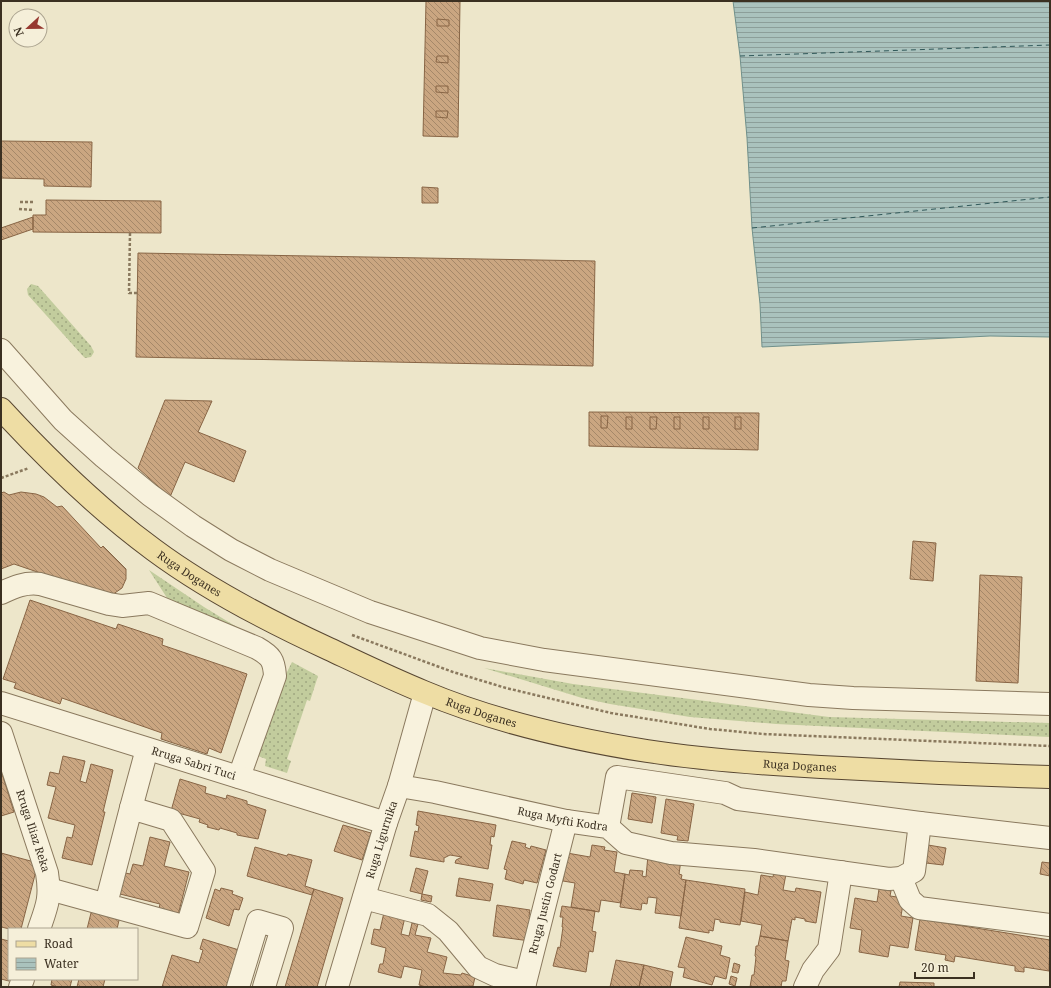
<svg xmlns="http://www.w3.org/2000/svg" width="1051" height="988" font-family="'Noto Serif',serif">
<style>
.grass{fill:url(#grass-dots)}
.water{fill:url(#water-rules);stroke:#70908b}
.lines{fill:none;stroke-linecap:round;stroke-linejoin:round}
.ferry{stroke:#31595a;stroke-width:1;stroke-dasharray:5 4;stroke-linecap:butt}
.building{fill:url(#building-back-hatch);stroke:#886545}
.minor-casing{stroke:#8a795e;stroke-width:24}
.major-casing{stroke:#584732;stroke-width:24}
.path{stroke:#8a795e;stroke-width:2.5;stroke-dasharray:3 2;stroke-linecap:butt}
.minor{stroke:#f8f2dd;stroke-width:22}
.major{stroke:#eedda4;stroke-width:22}
.labels{text-anchor:middle;stroke-width:3.5;stroke-linejoin:round;paint-order:stroke}
.street-label{font-size:11px;fill:#3b3021;stroke:#f5efd9}
</style>
<defs>
<pattern id="grass-dots" width="8" height="8" patternUnits="userSpaceOnUse"><rect width="8" height="8" fill="#c2cc9d"/><path d="M2 2h.1M6 6h.1" fill="none" stroke="#9fa680" stroke-width="1.8" stroke-linecap="round"/></pattern>
<pattern id="water-rules" width="6" height="5" patternUnits="userSpaceOnUse"><rect width="6" height="5" fill="#aac2bd"/><path d="M0 2.5h6" fill="none" stroke="#8c9e99"/></pattern>
<pattern id="building-back-hatch" width="6" height="6" patternUnits="userSpaceOnUse"><rect width="6" height="6" fill="#caa681"/><path d="M-1 5l2 2M0 0l6 6M5-1l2 2" fill="none" stroke="#a58869"/></pattern>
</defs>
<rect width="100%" height="100%" fill="#ede6ca"/>
<!-- grass -->
<path class="grass" d="M 31,284 L 38,286 L 91,346 L 94,352 L 91,357 L 85,358 L 82,355 L 28,295 L 27,289 Z
M 149,570 L 204,607 L 245,632 L 169,601 Z
M 292,662 L 318,676 L 310,701 L 307,700 L 287,759 L 291,761 L 287,773 L 265,766 L 266,759 L 258,756 L 286,674 Z
M 484,668 L 573,684 L 829,717 L 1050,723 L 1050,737 L 776,724 L 690,717 L 610,704 L 582,698 Z"/>
<!-- water -->
<path class="water" d="M 733,1 L 1050,1 L 1050,337 L 990,336 L 762,347 L 760,304 L 752,228 L 747,138 L 740,56 Z"/>
<g class="lines">
<!-- ferry -->
<path class="ferry" d="M 740,56 L 1050,45
M 752,228 L 1050,197"/>
</g>
<!-- building -->
<path class="building" d="M 426,1 L 460,1 L 458,137 L 423,136 Z
M 437,19 L 449,20 L 449,26 L 437,26 Z
M 437,56 L 448,56 L 448,63 L 436,62 Z
M 436,86 L 448,86 L 448,93 L 436,92 Z
M 436,111 L 448,111 L 447,118 L 436,117 Z
M 1,141 L 92,142 L 91,187 L 44,186 L 44,179 L 1,178 Z
M 422,187 L 438,188 L 438,203 L 422,203 Z
M 46,200 L 161,201 L 161,233 L 33,232 L 33,215 L 46,215 Z
M 33,217 L 33,229 L 1,240 L 1,228 Z
M 138,253 L 595,261 L 593,366 L 136,357 Z
M 165,400 L 212,401 L 198,432 L 246,451 L 234,482 L 185,462 L 170,497 L 138,468 Z
M 589,412 L 759,413 L 758,450 L 589,446 Z
M 601,416 L 608,416 L 607,428 L 601,428 Z
M 626,417 L 632,417 L 632,429 L 626,429 Z
M 650,417 L 657,417 L 656,429 L 650,429 Z
M 674,417 L 680,417 L 680,429 L 674,429 Z
M 703,417 L 709,417 L 709,429 L 703,429 Z
M 735,417 L 741,417 L 741,429 L 735,429 Z
M 4,492 L 9,495 L 21,492 L 36,494 L 44,497 L 57,507 L 62,506 L 101,548 L 103,546 L 126,569 L 126,579 L 122,588 L 112,595 L 102,594 L 14,564 L 1,569 L 1,493 Z
M 913,541 L 936,543 L 933,581 L 910,579 Z
M 980,575 L 1022,577 L 1018,683 L 976,681 Z
M 30,600 L 116,629 L 118,624 L 163,639 L 162,645 L 247,674 L 221,753 L 209,748 L 207,754 L 161,739 L 162,733 L 62,698 L 60,704 L 14,688 L 16,683 L 3,679 Z
M 63,756 L 85,761 L 80,781 L 86,783 L 91,764 L 113,770 L 103,812 L 105,812 L 92,865 L 62,858 L 67,837 L 72,838 L 75,825 L 48,818 L 56,787 L 47,785 L 50,772 L 59,774 Z
M 1,770 L 14,812 L 1,816 Z
M 180,779 L 206,787 L 205,793 L 226,799 L 227,795 L 247,801 L 247,804 L 266,810 L 258,839 L 237,835 L 237,833 L 220,828 L 219,830 L 207,827 L 208,825 L 199,822 L 200,819 L 171,811 Z
M 632,793 L 656,797 L 652,823 L 628,819 Z
M 666,799 L 694,804 L 688,841 L 677,840 L 678,836 L 661,833 Z
M 418,811 L 496,825 L 494,837 L 491,836 L 490,845 L 492,845 L 488,869 L 455,863 L 456,860 L 462,857 L 450,855 L 444,858 L 444,862 L 410,856 L 415,831 L 418,832 L 419,826 L 416,825 Z
M 343,825 L 371,833 L 362,860 L 334,851 Z
M 150,837 L 170,842 L 164,866 L 189,872 L 176,923 L 157,918 L 160,904 L 116,893 L 121,872 L 130,874 L 133,864 L 143,866 Z
M 512,841 L 526,844 L 525,847 L 530,849 L 531,846 L 546,850 L 537,883 L 524,880 L 523,884 L 505,879 L 507,870 L 504,869 Z
M 592,845 L 605,847 L 604,850 L 617,852 L 614,872 L 625,874 L 621,903 L 601,900 L 599,912 L 571,907 L 575,883 L 563,881 L 567,853 L 590,857 Z
M 928,845 L 946,848 L 943,865 L 926,863 Z
M 255,847 L 287,856 L 288,854 L 312,860 L 305,886 L 314,889 L 312,895 L 247,876 Z
M 1,853 L 38,863 L 21,929 L 10,929 L 1,927 Z
M 648,855 L 681,860 L 679,874 L 682,875 L 681,879 L 686,880 L 681,916 L 655,913 L 657,898 L 648,897 L 647,904 L 642,903 L 641,910 L 620,907 L 625,874 L 629,875 L 630,870 L 643,871 L 642,876 L 646,877 Z
M 1042,862 L 1050,863 L 1050,876 L 1040,874 Z
M 416,868 L 428,871 L 422,894 L 410,891 Z
M 774,872 L 786,874 L 783,890 L 795,892 L 796,888 L 821,892 L 816,923 L 805,921 L 805,919 L 795,917 L 795,920 L 792,919 L 788,941 L 760,936 L 762,925 L 741,921 L 745,892 L 758,895 L 761,875 L 773,877 Z
M 459,878 L 493,884 L 490,901 L 456,896 Z
M 686,880 L 745,889 L 740,925 L 720,922 L 720,920 L 715,919 L 713,931 L 709,930 L 709,933 L 679,928 Z
M 221,888 L 233,891 L 232,894 L 243,898 L 239,910 L 234,909 L 229,926 L 206,918 L 215,889 L 220,891 Z
M 314,889 L 343,898 L 317,987 L 285,987 Z
M 879,889 L 891,891 L 890,896 L 904,898 L 901,916 L 913,918 L 908,948 L 890,945 L 888,957 L 859,952 L 862,930 L 850,928 L 855,898 L 877,902 Z
M 422,894 L 432,896 L 431,902 L 421,900 Z
M 497,905 L 530,910 L 529,916 L 532,922 L 530,941 L 493,936 Z
M 562,906 L 595,911 L 592,931 L 596,932 L 593,952 L 589,951 L 586,972 L 553,966 L 558,947 L 560,948 L 563,927 L 562,927 L 563,917 L 560,917 Z
M 385,908 L 406,913 L 401,934 L 409,936 L 412,923 L 418,924 L 415,935 L 431,938 L 427,952 L 447,957 L 443,973 L 461,975 L 462,973 L 475,977 L 473,986 L 426,987 L 419,985 L 422,970 L 404,966 L 401,978 L 378,972 L 380,964 L 383,964 L 386,948 L 371,944 L 374,929 L 380,930 Z
M 92,909 L 120,916 L 117,929 L 87,929 Z
M 920,919 L 1050,940 L 1049,971 L 1024,967 L 1024,972 L 1015,971 L 1015,966 L 955,956 L 954,962 L 945,960 L 946,955 L 915,950 Z
M 760,936 L 788,941 L 785,960 L 789,961 L 786,981 L 782,981 L 781,987 L 750,987 L 752,975 L 754,975 L 756,957 L 755,956 L 756,946 L 758,946 Z
M 686,937 L 722,946 L 720,955 L 730,958 L 726,979 L 715,976 L 712,985 L 683,977 L 685,968 L 678,967 Z
M 1,939 L 9,941 L 9,981 L 1,979 Z
M 203,939 L 239,950 L 228,987 L 162,987 L 172,955 L 199,963 L 203,950 L 200,949 Z
M 616,960 L 644,965 L 639,987 L 610,987 Z
M 734,963 L 740,965 L 738,973 L 732,972 Z
M 644,965 L 673,972 L 670,987 L 639,987 Z
M 731,976 L 737,978 L 735,986 L 729,984 Z
M 52,979 L 72,979 L 70,987 L 58,987 L 51,985 Z
M 79,979 L 105,979 L 103,987 L 77,987 Z
M 900,982 L 934,983 L 934,987 L 899,987 Z"/>
<g class="lines">
<!-- minor casing -->
<g class="minor-casing">
<g id="minor">
<path d="M 1,350 L 63,420 L 104,457 L 150,495 L 193,526 L 231,550 L 270,570 L 370,612 L 480,648 L 544,660 L 809,695 L 853,698 L 1050,704"/>
<path d="M 1,593 C 14,587 25,582 40,584 L 109,604 L 122,606 L 149,603 L 257,648 C 271,656 274,660 275,676 L 239,777"/>
<path id="s1" d="M 1,703 L 386,823"/>
<path id="s2" d="M 1,733 L 47,873 C 51,898 47,906 39,929"/>
<path id="s3" d="M 399,786 L 435,792 L 566,821 L 608,827 L 626,843 L 671,853 L 754,860 L 889,879 L 901,878 L 914,871 L 920,823"/>
<path d="M 131,808 L 147,749"/>
<path d="M 608,827 L 617,777 L 725,793 L 738,799 L 920,823 L 1050,838"/>
<path d="M 901,878 L 910,900 L 919,908 L 1050,925"/>
<path d="M 49,889 L 187,927 L 204,871 L 171,820 L 131,808 L 106,904"/>
<path d="M 364,898 L 428,915 L 448,931 L 478,967 L 495,975 L 525,982"/>
<path d="M 20,987 L 23,979"/>
<path d="M 238,987 L 258,921 L 282,928 L 264,987"/>
<path id="s4" d="M 337,987 L 386,823 L 399,786 L 425,693"/>
<path id="s5" d="M 524,987 L 566,821"/>
<path d="M 805,987 L 813,970 L 829,949 L 841,872"/>
</g>
</g>
<!-- major casing -->
<g class="major-casing">
<g id="major">
<path id="s6" d="M 1,409 C 48,460 98,509 154,550 C 208,590 268,621 329,649 C 361,664 392,679 424,692 C 495,722 571,739 647,751 C 712,761 777,765 842,768 C 912,772 981,775 1050,777"/>
</g>
</g>
<!-- path -->
<path class="path" d="M 20,202 L 34,202
M 19,209 L 34,210
M 130,233 L 129,293 L 137,293
M 1,478 L 29,468
M 352,635 L 453,672 L 506,688 L 611,713 L 710,729 L 763,734 L 1050,746"/>
<!-- minor -->
<use href="#minor" class="minor"/>
<!-- major -->
<use href="#major" class="major"/>
</g>
<g class="labels">
<!-- street labels -->
<g class="street-label">
<text dy="4" stroke="none"><textPath href="#s6" startOffset="251">Ruga Doganes</textPath></text>
<text dy="4" stroke="none"><textPath href="#s6" startOffset="575">Ruga Doganes</textPath></text>
<text dy="4" stroke="none"><textPath href="#s1" startOffset="202">Rruga Sabri Tuci</textPath></text>
<text dy="4" stroke="none"><textPath href="#s6" startOffset="899">Ruga Doganes</textPath></text>
<text dy="4" stroke="none"><textPath href="#s3" startOffset="167">Ruga Myfti Kodra</textPath></text>
<text dy="4" stroke="none"><textPath href="#s2" startOffset="103">Rruga Iliaz Reka</textPath></text>
<text dy="4" stroke="none"><textPath href="#s4" startOffset="154">Ruga Ligurnika</textPath></text>
<text dy="4" stroke="none"><textPath href="#s5" startOffset="86">Rruga Justin Godart</textPath></text>
</g>
</g>
<!-- border -->
<rect width="1051" height="988" fill="none" stroke="#3b3021" stroke-width="4"/>
<!-- legend -->
<rect x="8" y="928" width="130" height="52" fill="#f5efd9" stroke="#aba38f"/>
<rect x="16" y="941" width="20" height="6" fill="#eedda4" stroke="#aba38f"/>
<text x="44" y="948" font-size="12" fill="#3b3021">Road</text>
<rect x="16" y="958" width="20" height="12" fill="url(#water-rules)" stroke="#aba38f"/>
<text x="44" y="968" font-size="12" fill="#3b3021">Water</text>
<!-- north arrow -->
<g transform="translate(28 28) rotate(248)"><circle r="19" fill="#f5efd9" stroke="#aba38f"/>
<path d="M0-3L7 15L0 10L-7 15Z" fill="#973930"/>
<text y="-6" font-size="11" font-weight="bold" text-anchor="middle" fill="#3b3021">N</text>
</g>
<!-- scale -->
<path d="M915 972v6h59v-6" fill="none" stroke="#3b3021" stroke-width="2"/>
<text x="921" y="972" font-size="12" fill="#3b3021" stroke="#f5efd9" stroke-width="3" paint-order="stroke">20 m</text>
</svg>
